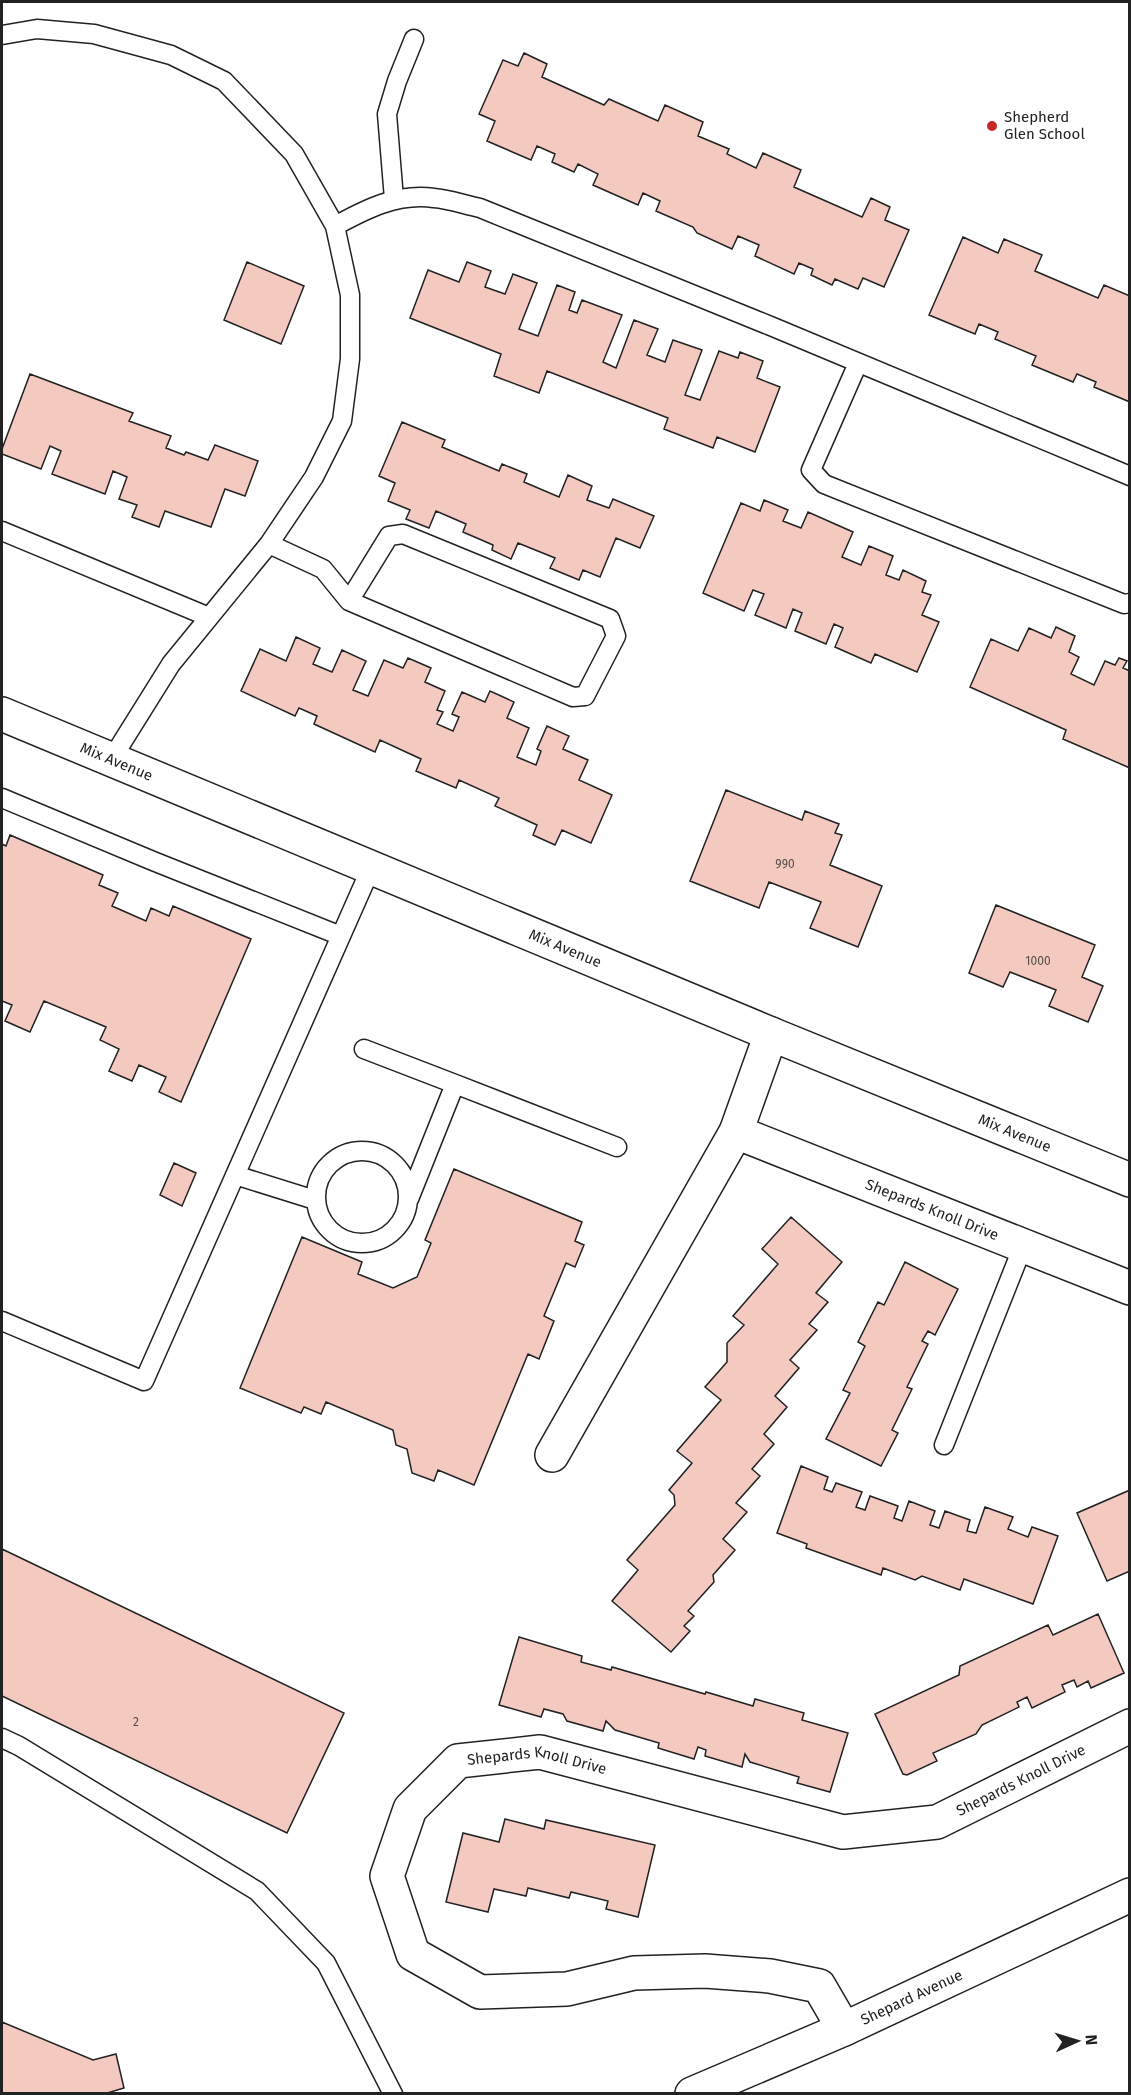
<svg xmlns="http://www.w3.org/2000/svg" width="1131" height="2095" font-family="'Fira Sans',sans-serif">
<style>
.building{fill:#f3c9c0;stroke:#222;stroke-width:1.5}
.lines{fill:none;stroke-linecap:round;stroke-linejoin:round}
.service-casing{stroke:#222;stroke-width:21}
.minor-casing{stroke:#222;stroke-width:36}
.tertiary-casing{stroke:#222;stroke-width:36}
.secondary-casing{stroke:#222;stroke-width:36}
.service{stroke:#fff;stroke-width:18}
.minor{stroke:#fff;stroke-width:33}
.tertiary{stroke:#fff;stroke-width:33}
.secondary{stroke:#fff;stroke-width:33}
.poi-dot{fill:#c62828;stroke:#fff;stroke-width:2}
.labels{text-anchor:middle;stroke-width:4.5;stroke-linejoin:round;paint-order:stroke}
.number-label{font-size:12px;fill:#564c4a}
.poi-label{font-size:15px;fill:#222;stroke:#fff;text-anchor:start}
.street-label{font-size:15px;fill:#222;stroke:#fff}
</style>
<rect width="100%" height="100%" fill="#fff"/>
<!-- building -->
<path class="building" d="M 524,53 L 547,64 L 542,77 L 604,105 L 609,99 L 658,121 L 665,105 L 703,122 L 698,136 L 729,149 L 727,154 L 756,168 L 763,153 L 801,170 L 794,187 L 862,217 L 871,198 L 890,207 L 885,220 L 909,230 L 884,287 L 863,278 L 858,289 L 835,279 L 832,285 L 811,275 L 813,269 L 799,263 L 794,274 L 755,256 L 759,245 L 738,236 L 732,249 L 697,233 L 693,227 L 656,211 L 660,201 L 643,193 L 638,205 L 593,185 L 598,174 L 578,164 L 574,172 L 552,162 L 555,154 L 537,146 L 531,160 L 487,141 L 495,121 L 479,114 L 503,60 L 518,66 Z
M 963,237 L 998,253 L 1004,239 L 1042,255 L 1035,271 L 1098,298 L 1104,285 L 1130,296 L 1130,402 L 1094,387 L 1096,382 L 1077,374 L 1073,382 L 1032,365 L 1036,356 L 995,339 L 998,332 L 979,324 L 975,334 L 929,315 Z
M 247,262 L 304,286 L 281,344 L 224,320 Z
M 467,262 L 491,271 L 485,287 L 505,294 L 513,274 L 537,283 L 519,329 L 538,336 L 557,285 L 575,292 L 569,310 L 577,313 L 582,300 L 622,315 L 603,362 L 616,368 L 634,320 L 658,329 L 647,355 L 665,362 L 673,340 L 702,350 L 685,395 L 700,400 L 719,351 L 738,358 L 740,352 L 763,361 L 757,378 L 780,387 L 755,452 L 717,437 L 713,448 L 664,429 L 668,418 L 547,371 L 539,393 L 494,376 L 501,354 L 410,318 L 428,270 L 459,282 Z
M 30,374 L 133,413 L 129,421 L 171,436 L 166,448 L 184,455 L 186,452 L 208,460 L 215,445 L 258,461 L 245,496 L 225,489 L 211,527 L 165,511 L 159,527 L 132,517 L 137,505 L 119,499 L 127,477 L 113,471 L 105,494 L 52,474 L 61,451 L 50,446 L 41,469 L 2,454 L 2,449 Z
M 402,422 L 445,440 L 442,447 L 499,471 L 502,464 L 527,474 L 524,482 L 559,497 L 568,475 L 592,486 L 587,500 L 609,508 L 613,499 L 654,516 L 640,548 L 616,538 L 600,577 L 583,570 L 579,580 L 550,568 L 555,558 L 518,543 L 511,559 L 492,550 L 493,545 L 463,532 L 466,524 L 436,511 L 429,528 L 406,519 L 410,510 L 388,501 L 395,483 L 379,476 Z
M 764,500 L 788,510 L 783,521 L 801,528 L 808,512 L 853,532 L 842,557 L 861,565 L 869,546 L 893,556 L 886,575 L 899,580 L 903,570 L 926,581 L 922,592 L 931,595 L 922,615 L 939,622 L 917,672 L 875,654 L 871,663 L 835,647 L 843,628 L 834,624 L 826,644 L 795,631 L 802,613 L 793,609 L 786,628 L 755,615 L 764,594 L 753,590 L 744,611 L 703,593 L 741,503 L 760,511 Z
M 1056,627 L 1075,636 L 1069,652 L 1079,657 L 1071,674 L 1094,685 L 1105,661 L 1115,665 L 1119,658 L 1127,661 L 1123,668 L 1130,671 L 1130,768 L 1063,739 L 1066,730 L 970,687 L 991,639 L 1018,651 L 1029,628 L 1051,638 Z
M 296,637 L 320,648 L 313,664 L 332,672 L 342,650 L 366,661 L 353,690 L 368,696 L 384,660 L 403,668 L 408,658 L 431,668 L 425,682 L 445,691 L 437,710 L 443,712 L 437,724 L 453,731 L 459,717 L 452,714 L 462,692 L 485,702 L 490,691 L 514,702 L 507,718 L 529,728 L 517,757 L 536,765 L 541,751 L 537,749 L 547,726 L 569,736 L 563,749 L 588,760 L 579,780 L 612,795 L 591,843 L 562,830 L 555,845 L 533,835 L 537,825 L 495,806 L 499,798 L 459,780 L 456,788 L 416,771 L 421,759 L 380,740 L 375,752 L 314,724 L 317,716 L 299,708 L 295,716 L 241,691 L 260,649 L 286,661 Z
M 726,790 L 802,820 L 805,811 L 839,824 L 835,833 L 842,835 L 830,865 L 882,886 L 858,947 L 810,928 L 821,902 L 769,882 L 759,908 L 690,881 Z
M 10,835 L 103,875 L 99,885 L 118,893 L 112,906 L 146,921 L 151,908 L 169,916 L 173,906 L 251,939 L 181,1102 L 159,1092 L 166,1077 L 139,1065 L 132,1081 L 109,1071 L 119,1049 L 100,1040 L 106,1027 L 44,1001 L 30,1032 L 5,1021 L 12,1005 L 2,1001 L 2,844 L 6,846 Z
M 996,905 L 1095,945 L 1082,977 L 1103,986 L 1088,1022 L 1049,1006 L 1056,990 L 1010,972 L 1003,987 L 969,973 Z
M 174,1163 L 196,1173 L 182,1206 L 160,1195 Z
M 454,1169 L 582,1222 L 575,1241 L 584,1245 L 575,1267 L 566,1263 L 544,1316 L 554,1321 L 539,1359 L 528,1354 L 474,1485 L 438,1470 L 434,1481 L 412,1473 L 407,1449 L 396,1445 L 393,1430 L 326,1402 L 321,1414 L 304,1407 L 301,1413 L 240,1388 L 302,1237 L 362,1262 L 358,1274 L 393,1288 L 417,1277 L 431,1243 L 425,1240 Z
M 791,1217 L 842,1262 L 816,1293 L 828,1302 L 809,1324 L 817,1330 L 790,1360 L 799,1368 L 775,1396 L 787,1407 L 764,1434 L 774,1444 L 752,1469 L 760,1476 L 736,1503 L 747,1512 L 723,1539 L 735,1550 L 713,1575 L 714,1582 L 688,1611 L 694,1616 L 684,1626 L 690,1631 L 671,1652 L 612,1601 L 638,1570 L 627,1560 L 675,1505 L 674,1495 L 669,1490 L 692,1463 L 677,1451 L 721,1400 L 705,1387 L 727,1362 L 727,1343 L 744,1325 L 733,1316 L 778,1264 L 762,1249 Z
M 905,1262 L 958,1289 L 935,1335 L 928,1331 L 922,1341 L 928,1344 L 907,1387 L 912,1389 L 892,1430 L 898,1433 L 881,1466 L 826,1439 L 850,1393 L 843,1390 L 865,1346 L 858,1342 L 878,1302 L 884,1305 Z
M 801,1466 L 828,1477 L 824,1489 L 832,1492 L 836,1483 L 862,1492 L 856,1507 L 865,1510 L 870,1496 L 898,1506 L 894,1518 L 902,1521 L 909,1501 L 935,1511 L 930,1525 L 939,1528 L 945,1511 L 970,1520 L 967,1531 L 976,1533 L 985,1507 L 1013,1517 L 1008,1529 L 1028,1537 L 1032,1527 L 1058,1536 L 1033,1604 L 964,1579 L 960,1590 L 922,1576 L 915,1580 L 883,1568 L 881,1575 L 806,1548 L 807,1544 L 777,1533 Z
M 1130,1490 L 1130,1571 L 1107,1581 L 1077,1513 Z
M 2,1549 L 344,1713 L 287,1833 L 2,1696 Z
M 1098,1614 L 1124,1673 L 1091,1688 L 1088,1681 L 1077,1687 L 1074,1680 L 1062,1685 L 1065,1692 L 1032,1708 L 1027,1697 L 1017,1702 L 1019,1707 L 982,1725 L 976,1734 L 933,1753 L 937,1761 L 907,1775 L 903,1774 L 875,1714 L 959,1675 L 960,1666 L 1048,1625 L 1053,1635 Z
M 519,1637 L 582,1656 L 581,1662 L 611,1670 L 612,1667 L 705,1694 L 706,1692 L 753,1706 L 755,1699 L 804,1713 L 802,1720 L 848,1733 L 830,1792 L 797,1783 L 799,1777 L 750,1762 L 745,1754 L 742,1767 L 705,1756 L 706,1750 L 698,1747 L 694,1759 L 658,1748 L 659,1743 L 615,1730 L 606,1721 L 603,1731 L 567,1721 L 563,1714 L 544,1709 L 541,1717 L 499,1705 Z
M 505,1819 L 544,1829 L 546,1820 L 655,1845 L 638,1917 L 606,1909 L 608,1901 L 571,1892 L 569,1898 L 528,1888 L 526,1896 L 494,1889 L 488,1912 L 446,1902 L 463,1833 L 499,1842 Z
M 2,2022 L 93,2060 L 116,2054 L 124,2088 L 104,2094 L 2,2094 Z"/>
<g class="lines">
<!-- service casing -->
<g class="service-casing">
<path id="service" d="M 2,35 L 37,29 L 94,34 L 171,55 L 224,81 L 294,154 L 335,226 L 350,295 L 350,359 L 342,421 L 314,477 L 269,544 L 171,664 L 111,760
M 394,199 L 387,114 L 397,81 L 414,39
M 335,226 C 366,209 397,193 434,198 C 449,199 465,205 480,208 L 773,327 L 1130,476
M 858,363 L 811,470 L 824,484 L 1124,604 L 1130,603
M 2,531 L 209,617
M 269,544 L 323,569 L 349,601 L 573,697 L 585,696 L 616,636 L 610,619 L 403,534 L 389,536 L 349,601
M 2,798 L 153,861 L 341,936
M 364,1049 L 455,1084 L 409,1199
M 455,1084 L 617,1147
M316 1197a46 46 0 1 1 92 0a46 46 0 1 1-92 0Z
M 235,1175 L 315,1200
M 2,1321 L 144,1381 L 371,868
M 944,1445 L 1023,1246
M 2,1738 L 19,1746 L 257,1891 L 326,1963 L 393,2094"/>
</g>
<!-- minor casing -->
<g class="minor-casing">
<g id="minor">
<path id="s1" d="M 771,1034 L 736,1132 L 1130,1288"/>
<path d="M 552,1455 L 736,1132"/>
<path id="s2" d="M 844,2029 L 819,1986 L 770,1976 L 705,1971 L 634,1973 L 567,1989 L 480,1992 L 413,1954 L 387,1876 L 410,1809 L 458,1761 L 540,1752 L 843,1832 L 937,1822 L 1130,1726"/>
</g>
</g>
<!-- tertiary casing -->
<g class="tertiary-casing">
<g id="tertiary">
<path id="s3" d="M 2,714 L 771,1034 L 1130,1180"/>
</g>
</g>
<!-- secondary casing -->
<g class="secondary-casing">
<g id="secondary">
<path id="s4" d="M 692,2094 L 844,2029 L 1130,1895"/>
</g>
</g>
<!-- service -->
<use href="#service" class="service"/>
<!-- minor -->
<use href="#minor" class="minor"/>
<!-- tertiary -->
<use href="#tertiary" class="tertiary"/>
<!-- secondary -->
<use href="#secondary" class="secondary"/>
</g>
<!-- markers -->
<circle class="poi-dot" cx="992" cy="126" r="6"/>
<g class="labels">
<!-- number labels -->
<g class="number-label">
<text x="785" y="868">990</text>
<text x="1038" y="965">1000</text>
<text x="136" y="1726">2</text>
</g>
<!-- poi labels -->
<g class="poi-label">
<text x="1004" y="122">Shepherd<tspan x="1004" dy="17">Glen School</tspan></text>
</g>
<!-- street labels -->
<g class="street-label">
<text dy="5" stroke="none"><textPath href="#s3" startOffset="124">Mix Avenue</textPath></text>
<text dy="5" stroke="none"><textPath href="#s3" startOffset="610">Mix Avenue</textPath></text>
<text dy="5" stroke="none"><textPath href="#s3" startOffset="1096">Mix Avenue</textPath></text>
<text dy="5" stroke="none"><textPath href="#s1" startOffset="315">Shepards Knoll Drive</textPath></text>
<text dy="5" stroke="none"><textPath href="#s2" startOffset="770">Shepards Knoll Drive</textPath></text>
<text dy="5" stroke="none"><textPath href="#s2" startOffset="1274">Shepards Knoll Drive</textPath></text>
<text dy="5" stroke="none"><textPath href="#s4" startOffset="240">Shepard Avenue</textPath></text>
</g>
</g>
<!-- border -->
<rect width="1131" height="2095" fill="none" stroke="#222222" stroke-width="6"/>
<!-- north arrow -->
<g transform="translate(1077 2041) rotate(86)" stroke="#ffffff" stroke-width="4.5" paint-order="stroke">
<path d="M0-4.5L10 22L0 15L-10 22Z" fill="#222222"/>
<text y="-9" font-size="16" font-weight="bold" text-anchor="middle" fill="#222222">N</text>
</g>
</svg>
